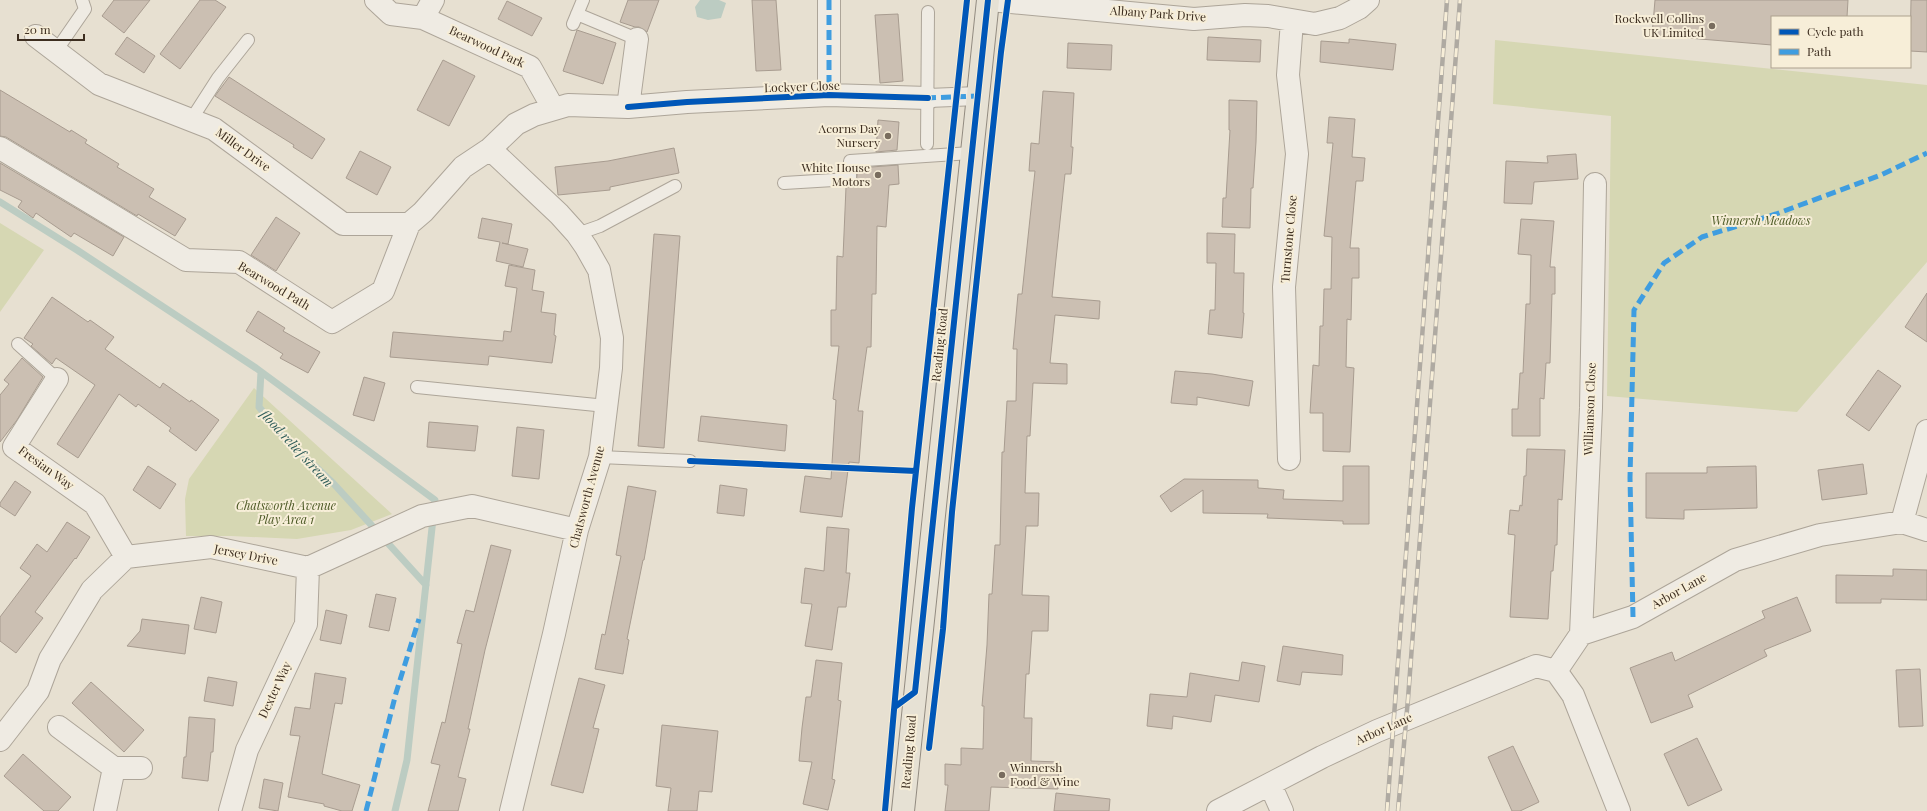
<svg xmlns="http://www.w3.org/2000/svg" width="1927" height="811" font-family="'Playfair Display',serif">
<style>
.green{fill:#d6d7b3}
.water{fill:#bcccc2}
.lines{fill:none;stroke-linecap:round;stroke-linejoin:round}
.stream{stroke:#bcccc2;stroke-width:7}
.building{fill:#cbbfb2;stroke:#a89c90}
.service-casing{stroke:#ada599;stroke-width:14}
.pedestrian-casing{stroke:#ada599;stroke-width:20}
.minor-casing{stroke:#ada599;stroke-width:24}
.primary-casing{stroke:#928b80;stroke-width:24}
.service{stroke:#efebe3;stroke-width:12}
.pedestrian{stroke:#efebe3;stroke-width:18}
.minor{stroke:#efebe3;stroke-width:22}
.primary{stroke:#e6e1d4;stroke-width:22}
.rail-casing{stroke:#afaaa2;stroke-width:4.5}
.rail{stroke:#f7eed8;stroke-width:3;stroke-dasharray:9;stroke-linecap:butt}
.quiet{stroke:#3f9de0;stroke-width:5;stroke-dasharray:10 5;stroke-linecap:butt}
.cycleway-casing{stroke:#f7eed8;stroke-width:8}
.cycleway{stroke:#0057b8;stroke-width:6}
.poi-dot{fill:#786c5e;stroke:#f7eed8;stroke-width:1.5}
.labels{text-anchor:middle;stroke-width:4;stroke-linejoin:round;paint-order:stroke}
.street-label{font-size:12px;fill:#3d2e20;stroke:#f7eed8}
.poi-label{font-size:12px;fill:#3d2e20;stroke:#f7eed8;text-anchor:end}
.park-label{font-size:12px;font-style:italic;fill:#4d5a26;stroke:#f7eed8}
.water-label{font-size:13px;font-style:italic;fill:#2f5d5a;stroke:#f7eed8}
</style>
<rect width="100%" height="100%" fill="#e7e0d1"/>
<!-- green -->
<path class="green" d="M 1495,40 L 1927,85 L 1927,262 L 1797,412 L 1607,396 L 1611,116 L 1493,104 Z
M 0,223 L 44,250 L 0,312 Z
M 254,388 L 392,514 L 351,530 L 297,539 L 231,536 L 186,536 L 185,499 L 189,479 Z"/>
<!-- water -->
<path class="water" d="M 700,0 L 719,0 L 726,3 L 721,18 L 708,20 L 697,17 L 695,7 Z"/>
<g class="lines">
<!-- stream -->
<path class="stream" d="M 0,202 L 77,250 L 256,368 L 435,500 L 407,760 L 395,811
M 261,372 L 259,407 L 282,435 L 333,483 L 426,585"/>
</g>
<!-- building -->
<path class="building" d="M 114,0 L 150,0 L 124,33 L 102,16 Z
M 200,0 L 215,0 L 226,7 L 180,69 L 160,54 Z
M 628,0 L 659,0 L 647,32 L 639,27 L 635,27 L 620,22 Z
M 752,0 L 776,0 L 781,70 L 756,71 Z
M 1655,0 L 1848,0 L 1847,17 L 1772,17 L 1772,45 L 1652,35 Z
M 1911,0 L 1927,0 L 1927,52 L 1910,51 Z
M 507,1 L 542,18 L 532,36 L 498,19 Z
M 898,14 L 903,81 L 880,83 L 875,15 Z
M 577,30 L 616,43 L 603,84 L 563,71 Z
M 127,37 L 155,56 L 144,73 L 115,54 Z
M 1208,37 L 1261,40 L 1260,62 L 1207,60 Z
M 1349,39 L 1396,44 L 1393,70 L 1320,62 L 1321,41 L 1349,43 Z
M 1068,43 L 1112,45 L 1111,70 L 1067,68 Z
M 443,60 L 475,76 L 449,126 L 417,110 Z
M 229,77 L 325,139 L 312,159 L 293,147 L 294,145 L 215,96 Z
M 0,90 L 70,132 L 71,130 L 87,140 L 85,143 L 119,164 L 117,167 L 154,189 L 149,197 L 186,219 L 175,236 L 138,214 L 137,216 L 6,137 L 0,136 Z
M 1043,91 L 1074,93 L 1071,147 L 1073,147 L 1071,174 L 1065,174 L 1052,297 L 1100,301 L 1099,319 L 1055,315 L 1050,363 L 1067,364 L 1067,384 L 1033,383 L 1030,436 L 1027,436 L 1025,493 L 1039,493 L 1038,526 L 1026,526 L 1022,595 L 1049,596 L 1048,631 L 1032,631 L 1029,674 L 1026,674 L 1024,718 L 1032,718 L 1031,761 L 1059,762 L 1058,789 L 991,787 L 989,811 L 945,811 L 948,785 L 945,785 L 945,764 L 961,765 L 961,748 L 983,749 L 984,706 L 982,706 L 987,645 L 989,594 L 992,594 L 995,545 L 1000,545 L 1002,452 L 1004,452 L 1007,401 L 1016,401 L 1017,349 L 1013,349 L 1018,294 L 1022,294 L 1035,171 L 1029,171 L 1031,143 L 1039,144 Z
M 1229,100 L 1257,101 L 1256,142 L 1253,188 L 1251,188 L 1250,228 L 1222,227 L 1223,198 L 1226,198 L 1230,130 L 1229,130 Z
M 1329,117 L 1355,119 L 1352,157 L 1365,158 L 1363,181 L 1356,181 L 1350,248 L 1359,248 L 1359,278 L 1352,278 L 1351,320 L 1347,319 L 1346,367 L 1354,368 L 1350,452 L 1323,451 L 1323,413 L 1310,413 L 1313,365 L 1319,366 L 1320,326 L 1323,326 L 1324,289 L 1331,289 L 1332,237 L 1324,236 L 1333,143 L 1327,143 Z
M 878,120 L 899,122 L 897,150 L 876,152 Z
M 674,148 L 679,173 L 610,187 L 610,190 L 558,195 L 555,167 L 608,161 Z
M 360,151 L 391,167 L 377,195 L 346,178 Z
M 1576,154 L 1578,179 L 1534,182 L 1532,204 L 1504,203 L 1506,161 L 1548,163 L 1547,156 Z
M 0,163 L 124,237 L 113,256 L 74,233 L 71,237 L 36,213 L 33,218 L 18,207 L 22,201 L 0,190 Z
M 898,165 L 899,184 L 889,185 L 886,227 L 877,226 L 876,294 L 872,294 L 871,347 L 867,347 L 858,411 L 863,411 L 859,463 L 849,462 L 842,517 L 800,512 L 805,476 L 831,479 L 836,400 L 833,399 L 839,346 L 831,346 L 831,310 L 836,310 L 837,256 L 843,257 L 846,187 L 854,186 L 856,183 L 858,168 Z
M 276,217 L 300,233 L 276,271 L 251,255 Z
M 482,218 L 512,224 L 508,244 L 502,243 L 528,249 L 523,267 L 496,261 L 500,242 L 478,238 Z
M 1521,219 L 1554,221 L 1550,267 L 1555,267 L 1555,294 L 1552,294 L 1550,363 L 1546,363 L 1544,399 L 1540,398 L 1540,436 L 1512,436 L 1512,409 L 1518,409 L 1520,373 L 1523,373 L 1526,304 L 1530,304 L 1531,255 L 1518,254 Z
M 1207,233 L 1235,234 L 1234,273 L 1244,273 L 1243,313 L 1244,313 L 1242,338 L 1208,334 L 1210,310 L 1215,310 L 1216,263 L 1207,263 Z
M 654,234 L 680,236 L 664,448 L 638,446 Z
M 509,265 L 535,270 L 532,290 L 544,292 L 541,312 L 556,314 L 554,335 L 556,336 L 552,363 L 489,356 L 488,365 L 390,357 L 393,332 L 503,341 L 504,331 L 511,332 L 517,288 L 505,286 Z
M 1927,293 L 1927,342 L 1905,327 Z
M 52,297 L 88,322 L 90,320 L 114,337 L 105,349 L 160,388 L 163,383 L 190,402 L 191,400 L 219,420 L 196,451 L 169,431 L 171,428 L 138,404 L 136,407 L 119,394 L 78,458 L 57,444 L 95,385 L 56,358 L 52,364 L 31,346 L 33,344 L 24,338 Z
M 258,311 L 285,328 L 283,331 L 320,352 L 308,373 L 280,358 L 283,354 L 246,331 Z
M 22,358 L 43,377 L 17,420 L 0,442 L 0,395 L 9,384 L 4,380 Z
M 1878,370 L 1901,386 L 1869,431 L 1846,415 Z
M 1175,371 L 1212,374 L 1253,381 L 1249,406 L 1197,397 L 1197,405 L 1171,403 Z
M 364,377 L 385,383 L 374,421 L 353,415 Z
M 701,416 L 787,425 L 785,451 L 698,441 Z
M 429,422 L 478,426 L 475,451 L 427,447 Z
M 517,427 L 544,430 L 539,479 L 512,476 Z
M 1527,449 L 1565,450 L 1562,500 L 1558,499 L 1557,545 L 1555,545 L 1553,571 L 1551,571 L 1548,619 L 1510,617 L 1515,535 L 1508,534 L 1510,510 L 1519,511 L 1520,505 L 1522,506 L 1524,476 L 1526,476 Z
M 1863,464 L 1867,494 L 1822,500 L 1818,470 Z
M 148,466 L 176,484 L 160,509 L 133,490 Z
M 1343,466 L 1369,466 L 1369,524 L 1343,524 L 1343,521 L 1267,518 L 1268,514 L 1203,513 L 1203,490 L 1171,512 L 1160,496 L 1184,479 L 1258,480 L 1258,488 L 1284,490 L 1283,499 L 1343,501 Z
M 1756,466 L 1757,508 L 1684,510 L 1684,519 L 1646,518 L 1646,473 L 1707,473 L 1707,467 Z
M 15,481 L 31,492 L 15,516 L 0,506 L 0,503 Z
M 720,485 L 747,489 L 744,516 L 717,513 Z
M 628,486 L 656,491 L 644,560 L 643,560 L 627,639 L 629,640 L 623,674 L 595,669 L 602,634 L 605,635 L 621,556 L 616,555 Z
M 67,522 L 90,537 L 76,559 L 75,558 L 35,612 L 43,618 L 16,653 L 0,641 L 0,617 L 31,576 L 20,568 L 37,544 L 47,552 Z
M 827,527 L 849,529 L 846,573 L 850,573 L 846,607 L 838,607 L 832,650 L 805,646 L 812,604 L 801,603 L 805,568 L 824,571 Z
M 491,545 L 511,550 L 485,650 L 468,729 L 470,729 L 458,777 L 466,779 L 458,811 L 428,811 L 440,765 L 431,763 L 442,722 L 445,723 L 462,644 L 457,643 L 466,610 L 474,612 Z
M 1893,569 L 1927,570 L 1927,600 L 1881,599 L 1881,603 L 1836,603 L 1836,575 L 1893,576 Z
M 376,594 L 396,598 L 389,631 L 369,627 Z
M 201,597 L 222,602 L 216,633 L 194,629 Z
M 1797,597 L 1811,631 L 1764,650 L 1767,656 L 1688,695 L 1693,707 L 1651,723 L 1630,668 L 1672,652 L 1675,661 L 1765,618 L 1762,611 Z
M 326,610 L 347,615 L 341,644 L 320,640 Z
M 142,619 L 189,625 L 185,654 L 127,646 L 140,631 Z
M 1283,646 L 1343,655 L 1342,675 L 1302,672 L 1300,685 L 1277,681 Z
M 816,660 L 842,663 L 838,700 L 841,701 L 832,779 L 835,780 L 828,810 L 803,804 L 812,762 L 799,761 L 802,728 L 806,697 L 811,697 Z
M 1242,662 L 1265,666 L 1259,702 L 1215,695 L 1211,722 L 1173,716 L 1172,729 L 1147,726 L 1150,694 L 1187,697 L 1190,673 L 1239,681 Z
M 1920,669 L 1923,726 L 1899,727 L 1896,670 Z
M 315,673 L 346,678 L 342,704 L 335,703 L 322,774 L 360,785 L 352,811 L 342,811 L 324,806 L 324,804 L 288,797 L 300,736 L 290,735 L 295,707 L 310,709 Z
M 208,677 L 237,682 L 233,706 L 204,701 Z
M 579,678 L 605,685 L 593,728 L 599,729 L 583,793 L 551,785 Z
M 91,682 L 144,730 L 124,752 L 72,703 Z
M 189,717 L 215,719 L 213,752 L 211,752 L 208,781 L 182,778 L 184,757 L 186,757 Z
M 662,725 L 718,731 L 712,792 L 699,791 L 697,811 L 668,811 L 671,788 L 656,786 Z
M 1697,738 L 1722,790 L 1688,806 L 1664,754 Z
M 1513,746 L 1539,802 L 1520,811 L 1512,811 L 1488,757 Z
M 23,754 L 71,797 L 58,811 L 44,811 L 4,776 Z
M 264,779 L 283,783 L 278,811 L 259,808 Z
M 1056,793 L 1110,799 L 1109,811 L 1054,811 Z"/>
<g class="lines">
<!-- service casing -->
<g class="service-casing">
<path id="service" d="M 577,14 L 637,39
M 573,24 L 583,0
M 56,51 L 85,9 L 82,0
M 191,120 L 218,78 L 248,40
M 927,144 L 928,12
M 784,183 L 850,179 L 850,161 L 971,153
M 577,234 L 600,226 L 675,186
M 18,344 L 57,379
M 417,387 L 606,406
M 600,457 L 690,461"/>
</g>
<!-- pedestrian casing -->
<g class="pedestrian-casing">
<path id="pedestrian" d="M 928,98 L 978,96"/>
</g>
<!-- minor casing -->
<g class="minor-casing">
<path id="minor" d="M 376,0 L 391,14 L 423,18 L 530,67 L 553,108
M 829,0 L 829,95
M 990,0 L 1194,19 L 1245,15 L 1268,16 L 1315,24 L 1340,18 L 1359,8 L 1368,0
M 423,18 L 433,0
M 36,36 L 99,84 L 214,129 L 343,224 L 409,224
M 628,107 L 637,39
M 0,148 L 186,260 L 239,262 L 332,322 L 383,291 L 409,224 L 423,212 L 463,167 L 490,149 L 516,124 L 534,115 L 568,105 L 628,107 L 687,102 L 829,95 L 928,98
M 490,149 L 559,214 L 577,234 L 586,247 L 599,270 L 612,338 L 611,368 L 600,457 L 577,530 L 554,634 L 511,811
M 57,379 L 14,447 L 95,504 L 126,557
M 1289,459 L 1284,287 L 1297,154 L 1288,75 L 1292,21
M 1902,522 L 1927,431
M 1581,634 L 1591,408 L 1595,184
M 1556,671 L 1581,634 L 1633,617 L 1735,560 L 1820,535 L 1902,522 L 1927,530
M 59,727 L 114,768 L 105,811
M 0,740 L 38,691 L 50,659 L 92,590 L 126,557 L 211,547 L 308,568 L 422,516 L 472,506 L 577,530
M 114,768 L 141,768
M 1270,784 L 1282,811
M 230,811 L 247,750 L 306,624 L 308,568
M 1218,811 L 1322,757 L 1377,731 L 1536,666 L 1556,671 L 1573,695 L 1619,811"/>
</g>
<!-- primary casing -->
<g class="primary-casing">
<path id="primary" d="M 903,811 L 988,0"/>
</g>
<!-- service -->
<use href="#service" class="service"/>
<!-- pedestrian -->
<use href="#pedestrian" class="pedestrian"/>
<!-- minor -->
<use href="#minor" class="minor"/>
<!-- primary -->
<use href="#primary" class="primary"/>
<!-- rail casing -->
<g class="rail-casing">
<path id="rail" d="M 1387,811 L 1447,0
M 1398,811 L 1408,699 L 1460,0"/>
</g>
<!-- rail -->
<use href="#rail" class="rail"/>
<!-- quiet -->
<path class="quiet" d="M 829,0 L 829,95
M 926,98 L 978,96
M 1633,617 L 1630,478 L 1634,310 L 1664,263 L 1702,237 L 1776,214 L 1881,175 L 1927,153
M 366,811 L 396,693 L 419,619"/>
<!-- cycleway casing -->
<g class="cycleway-casing">
<path id="cycleway" d="M 628,107 L 687,102 L 829,95 L 928,98
M 690,461 L 916,471
M 896,706 L 915,692 L 988,0
M 929,748 L 943,629 L 952,512 L 983,221 L 1001,52 L 1008,0
M 885,811 L 912,508 L 967,0"/>
</g>
<!-- cycleway -->
<use href="#cycleway" class="cycleway"/>
</g>
<!-- markers -->
<g class="poi-dot">
<circle cx="1712" cy="26" r="4"/>
<circle cx="888" cy="136" r="4"/>
<circle cx="878" cy="175" r="4"/>
<circle cx="1002" cy="775" r="4"/>
</g>
<g class="labels">
<!-- street labels -->
<g class="street-label">
<text transform="translate(1158 14) rotate(4)" y="4">Albany Park Drive</text>
<text transform="translate(487 47) rotate(25)" y="4">Bearwood Park</text>
<text transform="translate(802 87) rotate(-2)" y="4">Lockyer Close</text>
<text transform="translate(243 150) rotate(36)" y="4">Miller Drive</text>
<text transform="translate(1289 239) rotate(-85)" y="4">Turnstone Close</text>
<text transform="translate(274 286) rotate(31)" y="4">Bearwood Path</text>
<text transform="translate(940 345) rotate(-84)" y="4">Reading Road</text>
<text transform="translate(1590 409) rotate(-88)" y="4">Williamson Close</text>
<text transform="translate(46 468) rotate(36)" y="4">Fresian Way</text>
<text transform="translate(587 497) rotate(-75)" y="4">Chatsworth Avenue</text>
<text transform="translate(246 555) rotate(11)" y="4">Jersey Drive</text>
<text transform="translate(1679 591) rotate(-29)" y="4">Arbor Lane</text>
<text transform="translate(275 690) rotate(-65)" y="4">Dexter Way</text>
<text transform="translate(1384 729) rotate(-24)" y="4">Arbor Lane</text>
<text transform="translate(909 752) rotate(-85)" y="4">Reading Road</text>
</g>
<!-- poi labels -->
<g class="poi-label">
<text x="1704" y="23">Rockwell Collins<tspan x="1704" dy="14">UK Limited</tspan></text>
<text x="880" y="133">Acorns Day<tspan x="880" dy="14">Nursery</tspan></text>
<text x="870" y="172">White House<tspan x="870" dy="14">Motors</tspan></text>
<text x="1010" y="772" text-anchor="start">Winnersh<tspan x="1010" dy="14">Food &amp; Wine</tspan></text>
</g>
<!-- park labels -->
<g class="park-label">
<text x="1761" y="225">Winnersh Meadows</text>
<text x="286" y="510">Chatsworth Avenue<tspan x="286" dy="14">Play Area 1</tspan></text>
</g>
<!-- water labels -->
<g class="water-label">
<text transform="translate(297 448) rotate(47)" y="5">flood relief stream</text>
</g>
</g>
<!-- legend -->
<rect x="1771" y="16" width="140" height="52" fill="#f7eed8" stroke="#ada18e"/>
<rect x="1779" y="29" width="20" height="6" fill="#0057b8" stroke="#ada18e"/>
<text x="1807" y="36" font-size="12" fill="#3d2e20">Cycle path</text>
<rect x="1779" y="49" width="20" height="6" fill="#3f9de0" stroke="#ada18e"/>
<text x="1807" y="56" font-size="12" fill="#3d2e20">Path</text>
<!-- scale -->
<path d="M18 34v6h66v-6" fill="none" stroke="#3d2e20" stroke-width="2"/>
<text x="24" y="34" font-size="12" fill="#3d2e20" stroke="#f7eed8" stroke-width="3" paint-order="stroke">20 m</text>
</svg>
